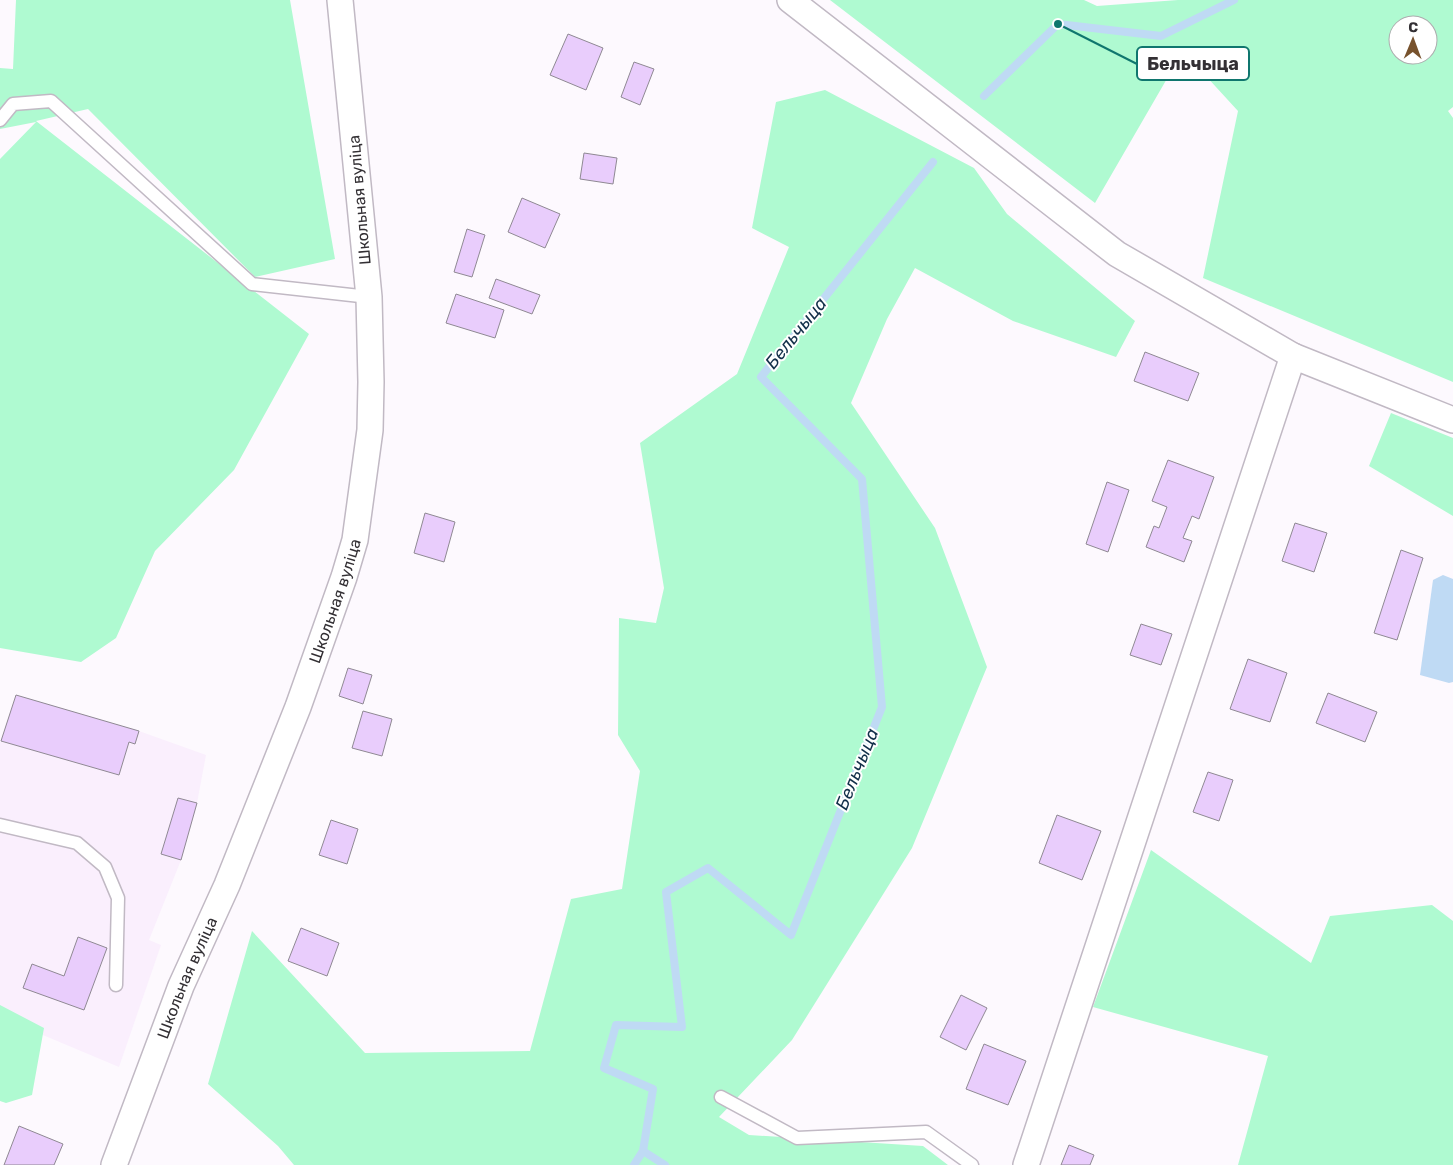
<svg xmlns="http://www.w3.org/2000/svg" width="1453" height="1165" font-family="Rubik,sans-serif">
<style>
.built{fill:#faeffd}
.green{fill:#affad1;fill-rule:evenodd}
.water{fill:#bfdaf4}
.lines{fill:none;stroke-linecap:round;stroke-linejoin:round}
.stream{stroke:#bfdaf4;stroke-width:8}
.building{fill:#e9cdfc;stroke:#8f8993}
.lane-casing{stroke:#c1b9c4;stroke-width:15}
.street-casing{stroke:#c1b9c4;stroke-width:28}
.lane{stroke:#fff;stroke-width:12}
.street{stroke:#fff;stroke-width:25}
.labels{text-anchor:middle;stroke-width:4;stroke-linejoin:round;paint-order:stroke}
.street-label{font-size:16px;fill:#333034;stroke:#fff}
.water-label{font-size:18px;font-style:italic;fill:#122f49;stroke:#fff}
.leader{fill:none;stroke:#0f766e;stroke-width:2}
.callout-dot{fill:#0f766e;stroke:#fff;stroke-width:2}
.callout{fill:#fff;stroke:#0f766e;stroke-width:2}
.callout-label{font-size:18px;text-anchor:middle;font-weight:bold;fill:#333034}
</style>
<rect width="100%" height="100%" fill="#fdf9fe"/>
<!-- built -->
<path class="built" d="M 16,695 L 139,731 L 206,755 L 197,803 L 181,860 L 149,940 L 161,945 L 119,1067 L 0,1017 L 0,742 Z"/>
<!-- green -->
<path class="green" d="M 16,0 L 290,0 L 335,259 L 255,277 L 88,109 L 36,121 L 309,334 L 234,470 L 155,551 L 116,638 L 81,662 L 0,648 L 0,159 L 36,122 L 0,129 L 0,68 L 13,69 Z
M 830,0 L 1084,0 L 1097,6 L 1178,0 L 1453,0 L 1453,107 L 1448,111 L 1453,118 L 1453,382 L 1203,278 L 1238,111 L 1183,51 L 1095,203 ZM 1398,25 L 1428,25 L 1428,55 L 1398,55 Z
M 825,90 L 974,168 L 1007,214 L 1135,321 L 1116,357 L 1013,321 L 915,268 L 887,319 L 851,403 L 935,528 L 987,667 L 912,848 L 792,1040 L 719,1117 L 749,1135 L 923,1146 L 948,1165 L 294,1165 L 278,1146 L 208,1084 L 252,931 L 365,1053 L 530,1051 L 571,899 L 622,889 L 640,771 L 618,735 L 619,618 L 656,623 L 664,588 L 640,443 L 737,374 L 789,247 L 752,228 L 776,102 Z
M 1391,413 L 1453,438 L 1453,516 L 1369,466 Z
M 1151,850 L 1311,963 L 1330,916 L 1432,905 L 1453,921 L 1453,1165 L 1238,1165 L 1268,1056 L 1093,1007 Z
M 0,1005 L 44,1028 L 32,1095 L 6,1103 L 0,1101 Z"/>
<!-- water -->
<path class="water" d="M 1443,575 L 1453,579 L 1453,682 L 1449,683 L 1420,675 L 1433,580 Z"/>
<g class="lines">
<!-- stream -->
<path class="stream" d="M 984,96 L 1058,24 L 1161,36 L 1234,0
M 643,1151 L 665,1165
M 634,1165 L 643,1151 L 653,1089 L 604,1068 L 616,1025 L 682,1027 L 666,892 L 708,868 L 791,935 L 882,707 L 862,479 L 761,377 L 933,162"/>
</g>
<!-- building -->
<path class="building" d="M 568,34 L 603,48 L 586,90 L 550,75 Z
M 634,62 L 654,69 L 640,105 L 621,97 Z
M 584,153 L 617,158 L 613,184 L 580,179 Z
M 522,198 L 560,214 L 545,248 L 508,232 Z
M 467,229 L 485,235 L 472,277 L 454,272 Z
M 496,279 L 540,295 L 532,314 L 489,298 Z
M 456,294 L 504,310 L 495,338 L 446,323 Z
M 1145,352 L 1199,373 L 1188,401 L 1134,381 Z
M 1168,460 L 1214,477 L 1199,519 L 1192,516 L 1183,538 L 1192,541 L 1184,562 L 1146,547 L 1154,526 L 1159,528 L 1167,507 L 1152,501 Z
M 1107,482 L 1129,490 L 1108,552 L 1086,544 Z
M 425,513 L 455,522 L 444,562 L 414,553 Z
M 1295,523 L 1327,533 L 1314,572 L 1282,561 Z
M 1401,550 L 1423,558 L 1397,640 L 1374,633 Z
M 1141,624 L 1172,634 L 1161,665 L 1130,655 Z
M 1248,659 L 1287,673 L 1270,722 L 1230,709 Z
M 348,668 L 372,675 L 363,704 L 339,696 Z
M 1328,693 L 1377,712 L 1365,742 L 1316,723 Z
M 16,695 L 139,731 L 135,744 L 129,742 L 119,775 L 1,741 Z
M 363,711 L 392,719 L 382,756 L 352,748 Z
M 1208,772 L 1233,780 L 1219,821 L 1193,812 Z
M 178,798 L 197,803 L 181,860 L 161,854 Z
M 1057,815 L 1101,831 L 1082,880 L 1039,863 Z
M 331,820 L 358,829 L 347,864 L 319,855 Z
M 301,928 L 339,943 L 327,976 L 288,961 Z
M 78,937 L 107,948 L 84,1010 L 23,988 L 32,964 L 64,976 Z
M 961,995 L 987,1008 L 966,1050 L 940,1037 Z
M 984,1044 L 1026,1061 L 1008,1105 L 966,1089 Z
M 19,1126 L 63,1144 L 54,1165 L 4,1165 Z
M 1069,1145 L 1094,1155 L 1090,1165 L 1061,1165 Z"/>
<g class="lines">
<!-- lane casing -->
<g class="lane-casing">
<path id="lane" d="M 0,120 L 13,104 L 51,101 L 252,284 L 369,297
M 0,825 L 77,843 L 105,867 L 118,898 L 116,985
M 721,1097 L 797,1138 L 926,1132 L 972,1165"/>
</g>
<!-- street casing -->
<g class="street-casing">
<g id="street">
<path d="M 790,0 L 1117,254 L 1293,356 L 1453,420"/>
<path id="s1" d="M 114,1165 L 181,986 L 227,885 L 298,707 L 344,577 L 355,540 L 370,430 L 371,382 L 369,297 L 340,0"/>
<path d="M 1026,1165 L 1293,356"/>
</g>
</g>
<!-- lane -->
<use href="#lane" class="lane"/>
<!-- street -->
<use href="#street" class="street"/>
</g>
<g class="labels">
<!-- street labels -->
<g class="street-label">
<text transform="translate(359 200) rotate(-95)" y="6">Школьная вуліца</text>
<text dy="6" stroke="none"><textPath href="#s1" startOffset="606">Школьная вуліца</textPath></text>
<text dy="6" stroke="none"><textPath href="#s1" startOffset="201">Школьная вуліца</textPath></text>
</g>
<!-- water labels -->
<g class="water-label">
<text transform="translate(796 333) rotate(-51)" y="6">Бельчыца</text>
<text transform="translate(857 769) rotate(-68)" y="6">Бельчыца</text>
</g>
</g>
<!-- callouts -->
<path class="leader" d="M1058 24L1137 64"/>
<circle class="callout-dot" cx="1058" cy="24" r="5"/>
<rect class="callout" x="1137" y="47" width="112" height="33" rx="5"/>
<g class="callout-label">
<text x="1193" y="70">Бельчыца</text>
</g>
<!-- north arrow -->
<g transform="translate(1413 40) rotate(1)"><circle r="24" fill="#ffffff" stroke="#adacae"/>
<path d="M0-4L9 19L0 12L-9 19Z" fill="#77522d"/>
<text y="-8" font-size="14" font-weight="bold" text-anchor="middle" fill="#333034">С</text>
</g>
</svg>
